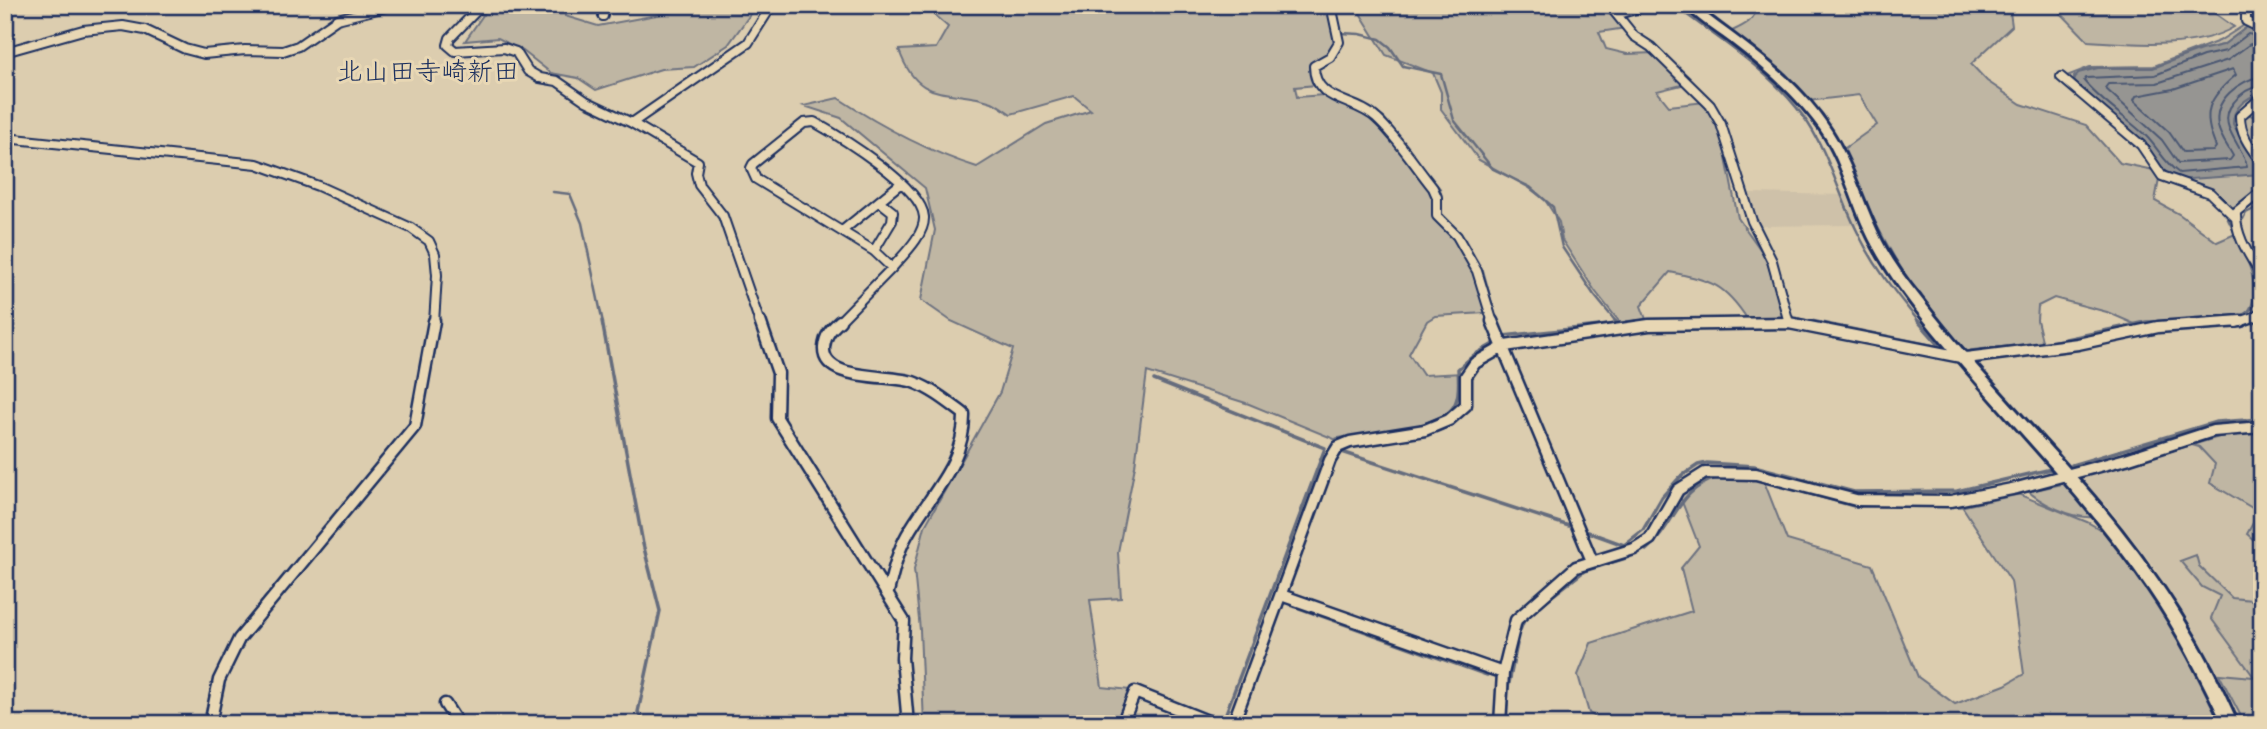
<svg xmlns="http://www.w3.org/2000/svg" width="2267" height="729" font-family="'Architects Daughter','Klee One',sans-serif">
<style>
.built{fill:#cec1a9}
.green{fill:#bfb6a3;stroke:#6d7280;stroke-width:2}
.water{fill:#969592;stroke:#656c7d;stroke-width:2}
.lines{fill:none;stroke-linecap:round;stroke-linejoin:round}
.shore{stroke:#4c5873;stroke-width:2}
.stream-far1{stroke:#656c7d;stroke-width:2.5}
.stream{stroke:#656c7d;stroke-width:3.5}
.street-far1-casing{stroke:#1b2f5e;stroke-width:12}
.street-casing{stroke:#1b2f5e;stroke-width:15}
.secondary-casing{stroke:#1b2f5e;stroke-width:6}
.street-far1{stroke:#e8d7b4;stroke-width:8}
.street{stroke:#e8d7b4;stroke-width:10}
.secondary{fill:#e8d7b4;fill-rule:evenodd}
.labels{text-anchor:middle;stroke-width:6;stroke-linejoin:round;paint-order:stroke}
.quarter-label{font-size:26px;fill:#1b2f5e;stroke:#e8d7b4}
</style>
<rect width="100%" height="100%" fill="#dccdaf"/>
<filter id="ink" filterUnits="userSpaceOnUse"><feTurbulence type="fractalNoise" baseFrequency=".0143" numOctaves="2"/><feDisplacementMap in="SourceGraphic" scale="14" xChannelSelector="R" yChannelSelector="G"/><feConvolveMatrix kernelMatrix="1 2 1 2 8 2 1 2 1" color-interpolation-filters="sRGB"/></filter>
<g filter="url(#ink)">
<!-- built -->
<path class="built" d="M 1747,193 L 1847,195 L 1859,225 L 1757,226 Z
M 2185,443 L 2199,447 L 2215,464 L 2210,484 L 2259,512 L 2247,534 L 2262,547 L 2262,601 L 2232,598 L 2199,566 L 2202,587 L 2221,596 L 2211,618 L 2255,678 L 2219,674 L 2154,567 L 2111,511 L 2079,476 Z"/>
<!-- green -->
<path class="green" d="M 490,5 L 566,5 L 565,16 L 598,26 L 710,5 L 757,5 L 728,45 L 694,67 L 661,69 L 596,90 L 578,78 L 551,73 L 523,51 L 498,38 L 465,41 Z
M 941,5 L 1328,5 L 1337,42 L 1329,55 L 1311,67 L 1316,85 L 1295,87 L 1297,97 L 1324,95 L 1362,111 L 1386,129 L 1435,196 L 1432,209 L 1435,217 L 1454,237 L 1477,276 L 1485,313 L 1435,316 L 1427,321 L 1409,354 L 1423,375 L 1463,373 L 1463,401 L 1458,411 L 1437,422 L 1413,429 L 1339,441 L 1249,404 L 1147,372 L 1135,466 L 1118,552 L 1121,598 L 1090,600 L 1102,687 L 1131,690 L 1122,724 L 924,724 L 920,630 L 914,569 L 925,526 L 1000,392 L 1013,349 L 951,321 L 921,300 L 935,230 L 925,188 L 841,118 L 804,106 L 838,98 C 882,127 926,151 977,167 L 1046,124 L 1091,110 L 1074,96 L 1011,114 C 1005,110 998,105 992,102 C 951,87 919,107 899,50 L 936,48 L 948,27 L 933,14 Z
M 1355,5 L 1605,5 L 1626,28 L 1599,32 L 1606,49 L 1627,54 L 1655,53 L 1686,84 L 1657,91 L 1669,106 L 1705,102 L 1721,133 L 1738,218 L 1765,256 L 1785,317 L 1748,320 C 1724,283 1712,281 1670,272 L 1641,306 L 1647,322 L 1622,325 L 1595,291 L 1562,240 L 1559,222 L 1545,200 L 1528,187 L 1479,160 L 1441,109 L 1441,92 L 1433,73 L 1386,55 Z
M 1757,5 L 2009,5 L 2012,26 L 1971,64 L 1987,81 L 2021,104 L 2086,125 L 2120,163 L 2158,171 L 2155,162 L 2064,77 L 2090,67 L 2154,66 L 2219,41 L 2246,24 L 2262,30 L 2247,27 L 2223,45 L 2201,50 L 2153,68 L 2090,69 L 2074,76 L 2074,81 L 2151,151 L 2166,174 L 2261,173 L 2233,124 C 2232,106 2248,98 2262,91 L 2262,94 C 2215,121 2248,132 2261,165 C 2263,171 2262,180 2262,187 L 2259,190 L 2235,210 L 2228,209 L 2221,202 L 2160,174 L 2155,201 L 2179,214 L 2217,242 L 2235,234 C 2249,261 2267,300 2241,318 L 2139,326 L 2107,312 L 2054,298 L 2038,306 L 2037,320 L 2043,345 L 1969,353 C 1909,295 1874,226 1842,150 L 1877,125 L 1859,95 L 1808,101 L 1786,74 L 1730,32 C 1743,26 1756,21 1757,5 Z
M 2050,5 L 2203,5 L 2234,27 C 2196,50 2132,44 2088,41 L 2057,9 Z
M 2248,114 L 2262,120 L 2262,158 L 2247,136 L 2242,119 Z
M 2262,430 L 2262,547 L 2247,534 L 2259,512 L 2210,483 L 2215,464 L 2199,447 L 2185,443 L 2216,434 Z
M 1708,476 L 1763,479 L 1787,540 L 1872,565 L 1918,677 L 1955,704 L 2005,685 L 2024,674 L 2011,581 L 1960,503 L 2013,492 L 2087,522 L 2112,536 L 2166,613 L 2224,724 L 1607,724 L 1589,713 L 1578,675 L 1591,643 L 1692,611 L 1681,568 L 1699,546 L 1679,494 Z
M 2064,480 L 2093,517 C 2073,519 2039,503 2025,488 Z
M 2196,555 L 2199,566 L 2232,598 L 2262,601 L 2262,724 L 2245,724 L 2219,674 L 2254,677 L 2211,618 L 2220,596 L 2202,587 L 2180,561 Z"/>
<!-- water -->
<path class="water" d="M 2247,27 L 2262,31 L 2262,91 C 2248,98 2232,106 2233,124 L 2261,174 L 2176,180 C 2164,173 2160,163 2151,152 C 2130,124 2096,108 2074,81 L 2078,73 L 2098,68 L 2153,68 L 2201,50 L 2223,45 Z"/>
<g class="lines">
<!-- shore -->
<path class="shore" d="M 2262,37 L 2248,34 L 2226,51 L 2203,56 L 2155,75 L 2086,78 L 2084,81 C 2102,103 2126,117 2146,136 C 2158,148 2165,164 2179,173 L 2247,167 C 2244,145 2214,125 2234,102 C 2241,93 2251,87 2262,85
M 2262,46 L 2250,44 L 2228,60 L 2157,83 L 2108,84 L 2105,88 L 2162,140 L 2178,163 L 2230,160 L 2233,156 C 2228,146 2220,137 2218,126 C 2213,99 2239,81 2262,76
M 2233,69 L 2236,75 C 2208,98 2201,113 2216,147 L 2213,151 L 2183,152 L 2169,132 L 2134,100 L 2136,96 L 2173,89 Z"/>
<!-- stream-far1 -->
<path class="stream-far1" d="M 1674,5 C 1718,39 1769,69 1803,116 C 1828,150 1838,193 1857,231 C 1873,265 1896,294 1920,323
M 2253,5 L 2254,21 L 2257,22
M 1341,33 L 1360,34 L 1380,39 L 1390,47 L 1403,66 L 1441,74 L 1454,120 L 1493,169 L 1530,187 L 1553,207 L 1562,247 L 1594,295 L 1617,323
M 1318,73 L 1317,70 L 1333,59
M 1370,109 L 1384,118 L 1440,189 L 1442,215 L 1465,239
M 553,192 L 570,194 L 582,223 L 603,323
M 2224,211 L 2260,284 C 2262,301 2253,310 2239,317
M 2243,219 L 2246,213 L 2262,205
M 1483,271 L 1497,322
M 1796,318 L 1819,323
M 1627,322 L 1650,319 L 1779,318
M 2143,323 L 2176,321"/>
<!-- stream -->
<path class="stream" d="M 602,321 L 643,544 L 660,611 L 638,712 L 647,724
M 1615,321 L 1618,324
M 1811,321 L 1940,347
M 1918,321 L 1942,348
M 1627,322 L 1635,321
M 1503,336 L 1619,324
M 1971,351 L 2047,343 L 2146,322 L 2176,321
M 1154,380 L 1325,448 L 1223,721
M 1415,427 C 1453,415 1461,410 1458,369 L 1474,355 L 1495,343
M 1337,439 L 1376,433
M 1342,452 L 1569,526
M 2141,459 L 2223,435
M 2072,465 L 2216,422 L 2262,419
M 2081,476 L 2107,469
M 1768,482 L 1854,506 L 1897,505
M 2027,491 L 2063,483
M 1947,506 L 1960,506 L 2017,494
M 1588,532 L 1624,545 L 1643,530 L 1662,497 L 1680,477 L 1698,465 L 1707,463 L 1754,466 L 1854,492 L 1957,491 L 2051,469
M 1646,550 C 1676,525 1676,489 1719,477
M 1291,605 L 1487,675
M 1539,606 L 1584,571 L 1629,557
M 1520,630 L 1524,620 L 1532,613
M 1506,724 L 1508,688 L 1517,644"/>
<!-- street-far1 casing -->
<g class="street-far1-casing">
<path id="street-far1" d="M 482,5 L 450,38 L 448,45 L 455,51 L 504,48 L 516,52 L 528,71 L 540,78 L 557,81 L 586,101 L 632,123 L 698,162 L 696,173 L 699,185 L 723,216 L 760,323
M 1331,5 L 1339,42 L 1330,57 L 1314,66 C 1314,103 1356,98 1377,119 C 1398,138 1415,166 1433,188 L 1437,197 L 1437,216 L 1457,236 L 1477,271 L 1493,323
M 1609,5 L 1634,36 L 1651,47 L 1710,105 L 1721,124 L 1752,221 L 1772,261 L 1789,323
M 2246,5 L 2246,21 L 2262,29
M 1619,14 L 1648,5
M 603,16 L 605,5
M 5,52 L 83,30 L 123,26 L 145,30 L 185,49 L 204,54 L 245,50 L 283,51 L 298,46 L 337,19 L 394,5
M 2061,77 L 2141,145 L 2162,176 L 2210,193 L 2235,217
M 2262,97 L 2240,116 C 2240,135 2251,148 2262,163
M 814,122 C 839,136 922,186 924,217 C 925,235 903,255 892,268 L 874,251 L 756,179 L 751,168 L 753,164 L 804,123 Z
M 632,123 L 748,43 L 772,5
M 5,138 L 257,164 L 318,186 L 411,228 L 429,241 L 435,254 L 437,275 L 434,323
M 2262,191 L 2236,212 C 2235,237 2250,256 2262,276
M 842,231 L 900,184
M 874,251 L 892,221 L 893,212 L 879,201
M 838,323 L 892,268
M 2236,323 L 2257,316 L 2262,310"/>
</g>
<!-- street casing -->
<g class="street-casing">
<path id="street" d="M 760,321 L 778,373 L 777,418 L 904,621 L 902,658 L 908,724
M 840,321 C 831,329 825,335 824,348 C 822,382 891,374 913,382 C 932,389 948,402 964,414 C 965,464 930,494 907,535 C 897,553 893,572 888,592
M 1492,321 L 1592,561
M 1281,595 L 1503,673
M 445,704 L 458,724
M 210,724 L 219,680 L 239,639 L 415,426 L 434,321
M 1126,724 L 1126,714 L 1135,692 L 1215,724
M 1233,724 L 1330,460 L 1338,447 L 1350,442 L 1425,430 L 1449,420 L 1466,405 L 1466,376 L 1475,363 L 1505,346 L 1649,325 L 1789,323 L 1966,358 L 2078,344 L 2158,327 L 2241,321
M 1500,724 L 1503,673 L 1516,620 L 1576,567 L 1634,549 L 1650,539 L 1678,490 L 1705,473 L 1756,474 L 1856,500 L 1951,501 L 2017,488 L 2126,459 L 2213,431 L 2262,427"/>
</g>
<!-- secondary casing -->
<g class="secondary-casing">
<path id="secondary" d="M 1683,5 L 1694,5 C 1742,42 1798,77 1831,130 C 1851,161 1861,197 1877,231 C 1888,255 1903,276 1920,297 C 1973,367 2037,430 2094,497 C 2152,565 2203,641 2238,724 L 2223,724 C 2201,678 2178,632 2149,590 C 2080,489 1991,406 1916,310 C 1897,285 1878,259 1865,230 C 1850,197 1841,159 1820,129 C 1795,94 1763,67 1729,41 C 1714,30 1697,19 1683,5 Z"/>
</g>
<!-- street-far1 -->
<use href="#street-far1" class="street-far1"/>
<!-- street -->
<use href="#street" class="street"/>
<!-- secondary -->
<use href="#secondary" class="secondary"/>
</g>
</g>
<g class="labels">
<!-- quarter labels -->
<g class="quarter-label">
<text x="428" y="80">北山田寺崎新田</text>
</g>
</g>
<!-- margin -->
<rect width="2267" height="729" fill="none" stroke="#e8d7b4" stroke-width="28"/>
<rect x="14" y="14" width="2239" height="701" fill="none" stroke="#1b2f5e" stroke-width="2.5" filter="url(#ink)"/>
</svg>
